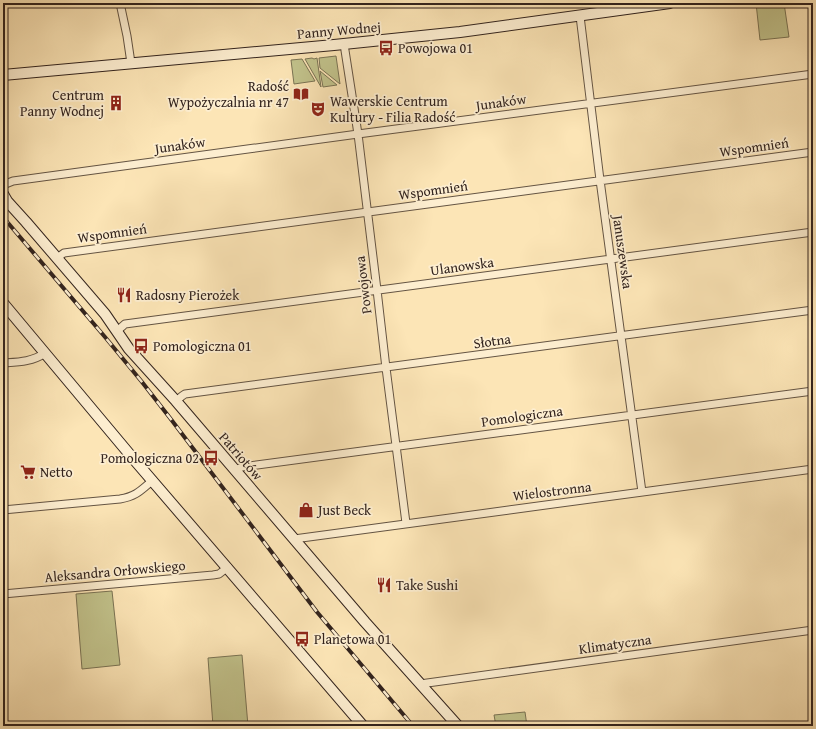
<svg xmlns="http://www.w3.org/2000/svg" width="816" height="729" font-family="'Gentium Book Plus',serif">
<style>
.green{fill:#c2c38c;stroke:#7a7354}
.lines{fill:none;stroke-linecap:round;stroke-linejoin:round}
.street-casing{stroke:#645443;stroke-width:9}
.secondary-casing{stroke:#32231d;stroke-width:12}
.street{stroke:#fdeed0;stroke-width:7}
.secondary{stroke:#fdeed0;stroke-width:10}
.rail-casing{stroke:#32231d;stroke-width:4}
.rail{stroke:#fdeed0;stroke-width:2.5;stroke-dasharray:8;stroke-linecap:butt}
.labels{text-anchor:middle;stroke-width:3.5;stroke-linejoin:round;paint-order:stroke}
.street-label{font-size:14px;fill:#32231d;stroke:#fdeed0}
.poi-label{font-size:14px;fill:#32231d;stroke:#fdeed0;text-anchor:start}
</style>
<rect width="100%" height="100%" fill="#fce5b6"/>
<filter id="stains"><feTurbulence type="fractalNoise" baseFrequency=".005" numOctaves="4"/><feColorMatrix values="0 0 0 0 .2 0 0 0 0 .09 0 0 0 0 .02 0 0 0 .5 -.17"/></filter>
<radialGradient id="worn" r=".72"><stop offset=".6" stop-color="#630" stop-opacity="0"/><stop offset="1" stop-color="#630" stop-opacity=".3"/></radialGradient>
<!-- green -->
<path class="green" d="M 756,3 L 784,3 L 789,37 L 760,40 Z
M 336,56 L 340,84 L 320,68 L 319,58 Z
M 312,58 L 314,59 L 317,58 L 321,87 L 305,59 Z
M 302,59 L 315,81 L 294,84 L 291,60 Z
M 320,71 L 337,85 L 323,87 Z
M 112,591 L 120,665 L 82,669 L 76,594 Z
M 242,655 L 248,726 L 213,726 L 208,658 Z
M 525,712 L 527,726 L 496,726 L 494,715 Z"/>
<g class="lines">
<!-- street casing -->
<g class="street-casing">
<path id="street" d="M 120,3 L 127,36 L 131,63
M 580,16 L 600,180 L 642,492
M 344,44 L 358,134 L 377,290 L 386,368 L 406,523
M 3,185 L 13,181 L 358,134 L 813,74
M 57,258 L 64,253 L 813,152
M 117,331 L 125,324 L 813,232
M 3,363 C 18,362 32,362 45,353
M 176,401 L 182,396 L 185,394 L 813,310
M 235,470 L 242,467 L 813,391
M 3,510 L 120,499 C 137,496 141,490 153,480
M 294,539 L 813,469
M 3,594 L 213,575 L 219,574 L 228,567
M 420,684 L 813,630"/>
</g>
<!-- secondary casing -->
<g class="secondary-casing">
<path id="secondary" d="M 3,75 L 334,45 L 460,32 L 670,3
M 3,194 L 7,201 L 26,222 L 105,314 L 129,349 L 176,401 L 365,622 L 458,726
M 3,303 L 131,456 L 363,726"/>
</g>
<!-- street -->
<use href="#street" class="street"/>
<!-- secondary -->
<use href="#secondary" class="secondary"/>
<!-- rail casing -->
<g class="rail-casing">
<path id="rail" d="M 3,217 L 105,337 L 142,382 L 170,418 L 317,612 L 413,726"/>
</g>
<!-- rail -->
<use href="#rail" class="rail"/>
</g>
<!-- icons -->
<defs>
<g id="bus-bare" transform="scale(1.2)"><path d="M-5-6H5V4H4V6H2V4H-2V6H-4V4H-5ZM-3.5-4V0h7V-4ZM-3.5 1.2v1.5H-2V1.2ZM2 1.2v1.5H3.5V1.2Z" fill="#8f2418" stroke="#fdeed0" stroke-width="2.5" paint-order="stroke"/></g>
<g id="library-bare" transform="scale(1.2)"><path d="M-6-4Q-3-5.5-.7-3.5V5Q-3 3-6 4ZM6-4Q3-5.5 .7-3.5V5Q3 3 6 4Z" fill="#8f2418" stroke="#fdeed0" stroke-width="2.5" paint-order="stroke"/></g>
<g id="building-bare" transform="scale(1.2)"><path d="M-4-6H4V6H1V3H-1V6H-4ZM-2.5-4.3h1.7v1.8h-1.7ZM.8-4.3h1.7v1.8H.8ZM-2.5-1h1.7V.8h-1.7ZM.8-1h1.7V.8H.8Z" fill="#8f2418" stroke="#fdeed0" stroke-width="2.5" paint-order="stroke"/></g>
<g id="theatre-bare" transform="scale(1.2)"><path d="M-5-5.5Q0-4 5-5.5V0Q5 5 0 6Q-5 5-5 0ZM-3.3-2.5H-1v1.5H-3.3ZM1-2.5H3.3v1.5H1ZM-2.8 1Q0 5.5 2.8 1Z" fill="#8f2418" stroke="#fdeed0" stroke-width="2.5" paint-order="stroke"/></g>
<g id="restaurant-bare" transform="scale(1.2)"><path d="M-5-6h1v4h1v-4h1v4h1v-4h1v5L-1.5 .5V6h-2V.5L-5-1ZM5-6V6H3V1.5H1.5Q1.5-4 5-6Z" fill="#8f2418" stroke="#fdeed0" stroke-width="2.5" paint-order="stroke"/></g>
<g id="supermarket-bare" transform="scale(1.2)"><path d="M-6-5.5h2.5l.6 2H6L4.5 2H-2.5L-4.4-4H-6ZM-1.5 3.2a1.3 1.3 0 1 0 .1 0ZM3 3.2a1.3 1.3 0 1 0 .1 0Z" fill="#8f2418" stroke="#fdeed0" stroke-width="2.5" paint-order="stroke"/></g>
<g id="shop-bare" transform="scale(1.2)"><path d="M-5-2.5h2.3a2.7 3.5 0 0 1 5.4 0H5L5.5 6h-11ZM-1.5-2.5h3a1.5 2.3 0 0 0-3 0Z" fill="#8f2418" stroke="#fdeed0" stroke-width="2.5" paint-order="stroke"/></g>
</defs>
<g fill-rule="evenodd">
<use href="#bus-bare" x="386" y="48"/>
<use href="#library-bare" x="301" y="94"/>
<use href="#building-bare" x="116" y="103"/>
<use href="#theatre-bare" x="318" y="109"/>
<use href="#restaurant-bare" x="124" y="295"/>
<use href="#bus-bare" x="141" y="346"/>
<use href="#bus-bare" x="211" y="458"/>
<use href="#supermarket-bare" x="28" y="472"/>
<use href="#shop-bare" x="306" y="510"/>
<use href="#restaurant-bare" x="384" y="585"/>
<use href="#bus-bare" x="302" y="639"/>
</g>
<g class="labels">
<!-- street labels -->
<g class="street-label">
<text transform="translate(339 30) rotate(-5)" y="5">Panny Wodnej</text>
<text transform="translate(501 102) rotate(-8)" y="5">Junaków</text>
<text transform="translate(180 145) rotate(-8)" y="5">Junaków</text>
<text transform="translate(754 147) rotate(-8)" y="5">Wspomnień</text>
<text transform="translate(433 190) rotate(-8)" y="5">Wspomnień</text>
<text transform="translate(112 233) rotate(-8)" y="5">Wspomnień</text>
<text transform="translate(623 252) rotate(82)" y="5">Januszewska</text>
<text transform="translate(462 266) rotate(-8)" y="5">Ulanowska</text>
<text transform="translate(363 285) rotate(-97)" y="5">Powojowa</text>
<text transform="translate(492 341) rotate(-8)" y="5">Słotna</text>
<text transform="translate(522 416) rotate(-8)" y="5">Pomologiczna</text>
<text transform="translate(241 456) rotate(49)" y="5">Patriotów</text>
<text transform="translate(552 491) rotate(-7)" y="5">Wielostronna</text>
<text transform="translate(115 571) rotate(-5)" y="5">Aleksandra Orłowskiego</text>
<text transform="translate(615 644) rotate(-8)" y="5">Klimatyczna</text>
</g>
<!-- poi labels -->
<g class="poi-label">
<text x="398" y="53">Powojowa 01</text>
<text x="289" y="91" text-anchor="end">Radość<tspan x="289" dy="16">Wypożyczalnia nr 47</tspan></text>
<text x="104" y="100" text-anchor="end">Centrum<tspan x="104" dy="16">Panny Wodnej</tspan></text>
<text x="330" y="106">Wawerskie Centrum<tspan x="330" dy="16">Kultury - Filia Radość</tspan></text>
<text x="136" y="300">Radosny Pierożek</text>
<text x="153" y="351">Pomologiczna 01</text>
<text x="199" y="463" text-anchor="end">Pomologiczna 02</text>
<text x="40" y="477">Netto</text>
<text x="318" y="515">Just Beck</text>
<text x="396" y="590">Take Sushi</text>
<text x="314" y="644">Planetowa 01</text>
</g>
</g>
<!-- margin -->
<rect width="816" height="729" fill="none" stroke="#fce5b6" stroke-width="16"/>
<rect x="4" y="4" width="808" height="721" fill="none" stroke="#32231d" stroke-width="2"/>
<rect x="8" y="8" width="800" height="713" fill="none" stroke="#32231d"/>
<rect width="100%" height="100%" filter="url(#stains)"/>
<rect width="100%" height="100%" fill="url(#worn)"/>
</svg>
